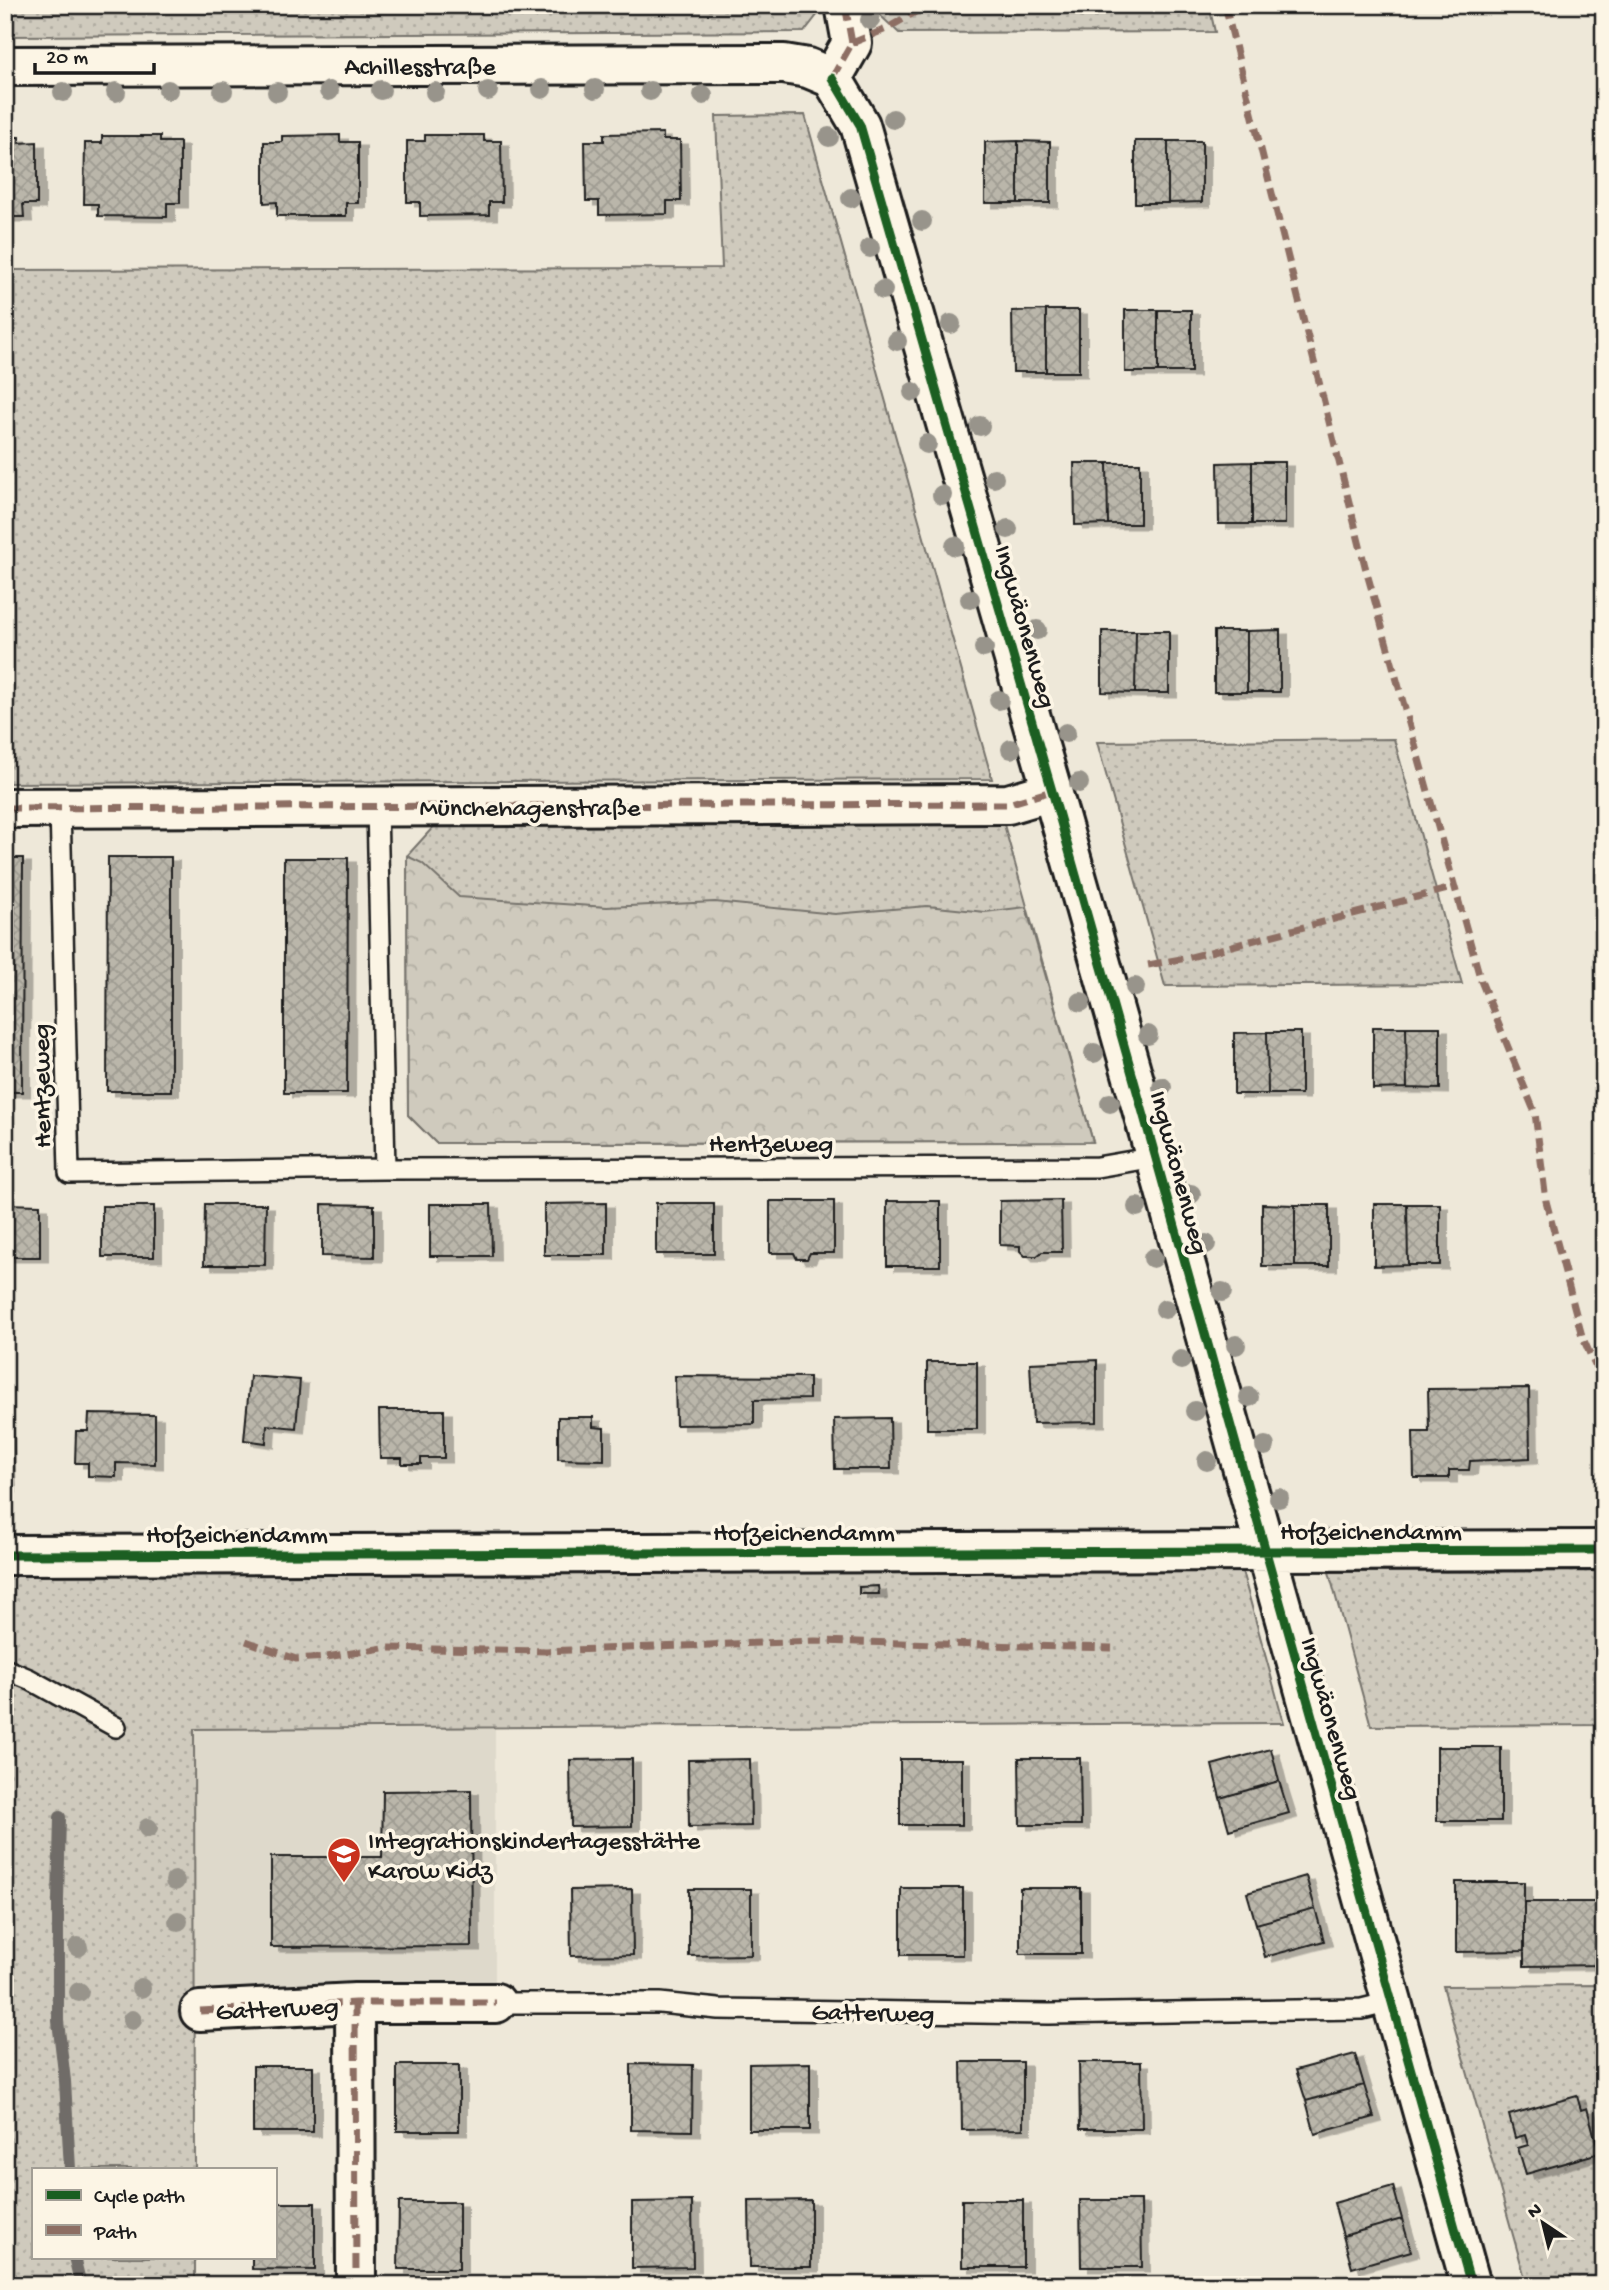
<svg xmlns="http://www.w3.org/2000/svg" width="1609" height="2290" font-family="'Gochi Hand',sans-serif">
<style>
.built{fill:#ded9cb}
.green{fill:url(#green-dots);stroke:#76736c;stroke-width:2}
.forest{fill:url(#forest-crowns);stroke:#76736c;stroke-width:2}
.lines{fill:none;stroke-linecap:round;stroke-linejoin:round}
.stream{stroke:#6f6c67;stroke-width:12}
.building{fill:url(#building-cross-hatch);stroke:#1c1c1c;stroke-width:2;filter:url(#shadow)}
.lane-casing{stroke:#1c1c1c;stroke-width:24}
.street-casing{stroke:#1c1c1c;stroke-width:44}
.lane{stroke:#fcf5e5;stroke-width:19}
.street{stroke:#fcf5e5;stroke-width:38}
.quiet{stroke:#8d6e63;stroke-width:7;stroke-dasharray:14 7;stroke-linecap:butt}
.cycleway-casing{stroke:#fcf5e5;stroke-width:13}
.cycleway{stroke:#1b5e20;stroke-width:9}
.tree{fill:#98948b}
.labels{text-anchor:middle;stroke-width:7;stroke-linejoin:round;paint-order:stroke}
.street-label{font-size:26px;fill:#1c1c1c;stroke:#fcf5e5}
.poi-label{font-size:26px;fill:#1c1c1c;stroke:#fcf5e5;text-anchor:start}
</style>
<defs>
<pattern id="green-dots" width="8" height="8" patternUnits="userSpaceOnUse" patternTransform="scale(1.75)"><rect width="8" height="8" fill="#cfcabd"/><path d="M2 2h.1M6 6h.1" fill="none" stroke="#b1ada2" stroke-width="1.8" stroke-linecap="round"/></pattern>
<pattern id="forest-crowns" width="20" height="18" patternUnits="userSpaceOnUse" patternTransform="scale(1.75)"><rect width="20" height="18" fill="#cfcabd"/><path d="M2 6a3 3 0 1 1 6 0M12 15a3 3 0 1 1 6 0" fill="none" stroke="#b1ada2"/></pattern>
<pattern id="building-cross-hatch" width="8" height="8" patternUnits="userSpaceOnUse" patternTransform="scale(1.75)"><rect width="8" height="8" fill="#bab6aa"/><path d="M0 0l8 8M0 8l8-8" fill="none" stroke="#9f9c92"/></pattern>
<filter id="shadow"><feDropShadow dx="8" dy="4.5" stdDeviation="0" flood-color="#0004"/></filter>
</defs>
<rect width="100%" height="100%" fill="#eee8d9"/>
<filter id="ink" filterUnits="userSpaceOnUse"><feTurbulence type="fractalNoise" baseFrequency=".0143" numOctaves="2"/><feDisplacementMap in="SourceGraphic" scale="14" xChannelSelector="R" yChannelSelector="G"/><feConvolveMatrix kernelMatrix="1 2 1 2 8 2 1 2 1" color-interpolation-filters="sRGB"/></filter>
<g filter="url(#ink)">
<!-- built -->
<path class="built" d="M 495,1728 L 495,1988 L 194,1988 L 194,1729 Z"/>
<!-- green -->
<path class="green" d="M 5,5 L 825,5 L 804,32 L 5,36 Z
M 869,5 L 1209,5 L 1215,32 L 899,33 Z
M 805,115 L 992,779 L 5,783 L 5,270 L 722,268 L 716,116 Z
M 1394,739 L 1462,984 L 1165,986 L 1097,742 Z
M 1003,821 L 1093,1142 L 436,1143 L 408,1115 L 407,856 L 436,824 Z
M 1242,1571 L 1284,1723 L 194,1729 L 195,2169 L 33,2169 L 33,2257 L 195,2257 L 195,2285 L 5,2285 L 5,1575 Z
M 1604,1571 L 1604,1725 L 1371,1726 L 1329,1572 Z
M 1604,1985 L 1604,2285 L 1527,2285 L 1443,1986 Z"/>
<!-- forest -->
<path class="forest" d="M 407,856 L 422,863 L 459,897 L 607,907 L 715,902 L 835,914 L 927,906 L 985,912 L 1026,907 L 1093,1142 L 436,1143 L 408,1115 Z"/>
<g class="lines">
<!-- stream -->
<path class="stream" d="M 60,1817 L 58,1900 L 58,2021 L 65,2081 L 70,2169
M 74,2257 L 81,2285"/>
</g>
<!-- building -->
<path class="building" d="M 663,133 L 663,140 L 680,140 L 681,201 L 667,201 L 667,214 L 599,215 L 599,201 L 586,201 L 585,141 L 604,141 L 604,134 Z
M 340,135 L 340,142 L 358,142 L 358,203 L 346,203 L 346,216 L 277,216 L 277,202 L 264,203 L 264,142 L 282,142 L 282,136 Z
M 425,135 L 484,135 L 484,141 L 501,141 L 502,202 L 489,202 L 489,215 L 420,216 L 420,202 L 407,202 L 407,141 L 425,141 Z
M 102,136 L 160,136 L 160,142 L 180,142 L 180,203 L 167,203 L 167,217 L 98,216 L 98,204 L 84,204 L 85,143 L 102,143 Z
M 5,137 L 19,137 L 19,143 L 37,142 L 37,204 L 23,204 L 24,217 L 5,217 Z
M 1018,141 L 1018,203 L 985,203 L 985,142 Z
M 1018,141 L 1050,142 L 1050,203 L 1018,203 Z
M 1135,141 L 1168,141 L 1168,203 L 1135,203 Z
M 1168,141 L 1202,141 L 1202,202 L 1168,203 Z
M 1046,310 L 1046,372 L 1013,372 L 1012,311 Z
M 1046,310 L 1079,310 L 1079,372 L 1046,372 Z
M 1125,310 L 1158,310 L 1158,372 L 1125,372 Z
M 1158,310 L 1191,310 L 1191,372 L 1158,372 Z
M 1252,462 L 1252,524 L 1219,524 L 1218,463 Z
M 1252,462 L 1285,462 L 1285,524 L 1252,524 Z
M 1074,463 L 1107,463 L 1108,524 L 1075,525 Z
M 1107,463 L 1140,463 L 1140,524 L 1108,524 Z
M 1280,630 L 1280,692 L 1247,692 L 1247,631 Z
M 1102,631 L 1136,631 L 1135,693 L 1102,692 Z
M 1136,631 L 1169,631 L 1169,693 L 1135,693 Z
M 1214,631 L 1247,631 L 1247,692 L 1214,692 Z
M 108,857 L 171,857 L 171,1091 L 107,1091 Z
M 5,858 L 23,858 L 22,1092 L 5,1092 Z
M 284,858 L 348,858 L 347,1093 L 284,1093 Z
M 1373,1027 L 1406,1027 L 1407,1088 L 1373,1089 Z
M 1406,1027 L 1440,1027 L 1440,1089 L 1407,1088 Z
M 1267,1032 L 1268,1094 L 1234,1094 L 1234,1033 Z
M 1267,1032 L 1301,1032 L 1301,1094 L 1268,1094 Z
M 1061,1200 L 1062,1252 L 1042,1252 L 1037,1256 L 1025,1256 L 1020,1251 L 1020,1246 L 1000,1245 L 1000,1201 Z
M 770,1201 L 834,1201 L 834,1253 L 810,1253 L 807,1259 L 797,1259 L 794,1253 L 770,1253 Z
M 887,1201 L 940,1201 L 940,1266 L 887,1266 Z
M 606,1203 L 606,1255 L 544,1255 L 544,1204 Z
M 656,1203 L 714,1203 L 714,1254 L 656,1254 Z
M 5,1204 L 40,1205 L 40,1257 L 5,1257 Z
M 205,1204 L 266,1204 L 265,1265 L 204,1265 Z
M 322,1204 L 374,1205 L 374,1257 L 322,1256 Z
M 430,1204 L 491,1204 L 492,1256 L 430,1256 Z
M 1262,1204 L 1295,1205 L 1295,1266 L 1262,1266 Z
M 1374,1204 L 1407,1204 L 1408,1265 L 1374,1266 Z
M 1407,1204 L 1440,1204 L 1440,1265 L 1408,1265 Z
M 1295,1205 L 1329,1205 L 1329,1266 L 1295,1266 Z
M 102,1206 L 154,1206 L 154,1257 L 102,1257 Z
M 1097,1360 L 1097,1422 L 1033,1423 L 1030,1363 Z
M 927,1362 L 977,1362 L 977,1429 L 927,1429 Z
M 250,1376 L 300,1380 L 296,1428 L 267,1425 L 266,1443 L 244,1440 Z
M 675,1376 L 809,1377 L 809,1399 L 754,1400 L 754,1424 L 676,1425 Z
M 1529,1388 L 1530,1458 L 1470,1461 L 1469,1470 L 1449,1470 L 1449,1478 L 1414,1478 L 1413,1432 L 1429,1432 L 1428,1389 Z
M 379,1410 L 444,1410 L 444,1458 L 421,1458 L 421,1464 L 402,1464 L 402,1458 L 380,1458 Z
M 89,1414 L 155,1415 L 155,1464 L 116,1463 L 116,1477 L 88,1476 L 88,1463 L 75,1463 L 76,1431 L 88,1431 Z
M 558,1417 L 593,1417 L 593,1427 L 604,1428 L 604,1460 L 558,1459 Z
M 890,1418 L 891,1469 L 835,1469 L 834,1419 Z
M 5,1423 L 8,1488 L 5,1488 Z
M 878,1586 L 879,1594 L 859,1594 L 859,1587 Z
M 1437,1747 L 1501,1747 L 1501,1821 L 1437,1821 Z
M 1271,1749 L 1279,1781 L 1220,1798 L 1212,1765 Z
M 1019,1758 L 1080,1758 L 1081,1825 L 1020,1825 Z
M 632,1759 L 632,1826 L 571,1827 L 570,1760 Z
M 750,1759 L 751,1826 L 689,1827 L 688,1760 Z
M 900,1759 L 962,1759 L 962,1825 L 900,1825 Z
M 1279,1781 L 1289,1813 L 1229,1830 L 1220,1798 Z
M 471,1790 L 472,1946 L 271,1947 L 271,1857 L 382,1857 L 383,1791 Z
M 1306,1876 L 1315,1908 L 1256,1924 L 1247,1893 Z
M 1456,1882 L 1524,1882 L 1524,1951 L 1456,1952 Z
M 901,1888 L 963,1888 L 963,1955 L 901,1955 Z
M 1020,1888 L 1081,1888 L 1081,1954 L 1020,1954 Z
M 632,1889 L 633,1955 L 571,1956 L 570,1890 Z
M 689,1889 L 751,1889 L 751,1955 L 689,1956 Z
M 1524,1902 L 1604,1902 L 1604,1965 L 1524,1966 Z
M 1315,1908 L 1324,1941 L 1265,1957 L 1256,1924 Z
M 1355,2054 L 1364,2085 L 1306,2101 L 1296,2070 Z
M 961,2062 L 1023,2062 L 1023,2129 L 962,2130 Z
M 1079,2062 L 1141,2062 L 1142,2129 L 1080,2129 Z
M 810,2063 L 810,2130 L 749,2130 L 749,2064 Z
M 631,2064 L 693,2065 L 692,2131 L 631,2130 Z
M 397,2065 L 459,2065 L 459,2131 L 397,2131 Z
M 253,2066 L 313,2066 L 313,2132 L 253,2132 Z
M 1364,2085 L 1374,2117 L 1315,2134 L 1306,2101 Z
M 1577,2096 L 1581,2110 L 1587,2108 L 1599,2153 L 1526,2174 L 1518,2148 L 1528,2145 L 1525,2135 L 1515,2138 L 1509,2115 Z
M 1393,2186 L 1402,2219 L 1343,2236 L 1334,2203 Z
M 811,2200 L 811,2267 L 750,2267 L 749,2201 Z
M 962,2200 L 1023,2200 L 1023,2267 L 962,2267 Z
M 1080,2200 L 1141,2200 L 1142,2267 L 1081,2267 Z
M 692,2201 L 693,2267 L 632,2268 L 632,2202 Z
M 399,2202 L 459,2202 L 459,2269 L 398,2269 Z
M 275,2203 L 315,2203 L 315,2270 L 252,2269 L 252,2257 L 275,2257 Z
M 1402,2219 L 1411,2251 L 1352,2268 L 1343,2236 Z"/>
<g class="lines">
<!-- lane casing -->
<g class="lane-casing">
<path id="lane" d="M 377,806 L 385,1169
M 60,807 L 69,1173 L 385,1169 L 1097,1167 L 1155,1157
M 5,1669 L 29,1679 L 116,1727
M 496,2003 L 660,2003 L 718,2009 L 1049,2014 L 1362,2009 L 1390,2002"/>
</g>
<!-- street casing -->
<g class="street-casing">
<path id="street" d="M 5,66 L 784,64 L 808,68 L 832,78
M 832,78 L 860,125 C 959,468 1059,811 1155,1155 C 1259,1532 1363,1909 1471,2285
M 832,78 L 852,43 L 845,5
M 5,808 L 1008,804 L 1052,791
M 5,1555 L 1604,1550
M 355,2003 L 356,2285
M 200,2011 L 355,2003 L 496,2003"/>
</g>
<!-- lane -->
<use href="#lane" class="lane"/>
<!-- street -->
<use href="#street" class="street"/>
<!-- quiet -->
<path class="quiet" d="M 1225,5 L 1365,566 L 1481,981 L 1535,1113 L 1546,1201 L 1582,1336 L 1604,1386
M 852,43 L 886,29 L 924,7 L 940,5
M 832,78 L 852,43 L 845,5
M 5,808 L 1008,804 L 1052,791
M 1148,965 L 1187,958 L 1455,887
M 246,1641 L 296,1659 L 327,1657 L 383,1648 L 546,1651 L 815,1641 L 1112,1648
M 355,2003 L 356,2285
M 200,2011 L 355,2003 L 496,2003"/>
<!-- cycleway casing -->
<g class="cycleway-casing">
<path id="cycleway" d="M 832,78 L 860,125 C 959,468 1059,811 1155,1155 C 1259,1532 1363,1909 1471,2285
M 5,1555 L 1604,1550"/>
</g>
<!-- cycleway -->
<use href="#cycleway" class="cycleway"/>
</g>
<!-- trees -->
<g class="tree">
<circle cx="870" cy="20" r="10"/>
<circle cx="542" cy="89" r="10"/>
<circle cx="595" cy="89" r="10"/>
<circle cx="168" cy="90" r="10"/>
<circle cx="381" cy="90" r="10"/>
<circle cx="223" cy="91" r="10"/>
<circle cx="329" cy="91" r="10"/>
<circle cx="488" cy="91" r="10"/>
<circle cx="650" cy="91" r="10"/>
<circle cx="63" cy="92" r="10"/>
<circle cx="116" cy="92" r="10"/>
<circle cx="277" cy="92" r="10"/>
<circle cx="435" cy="92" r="10"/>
<circle cx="703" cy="95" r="10"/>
<circle cx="893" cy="119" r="10"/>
<circle cx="829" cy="137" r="10"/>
<circle cx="851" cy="198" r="10"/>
<circle cx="922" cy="221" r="10"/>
<circle cx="870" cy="248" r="10"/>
<circle cx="883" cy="290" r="10"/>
<circle cx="951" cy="324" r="10"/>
<circle cx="897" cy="341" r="10"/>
<circle cx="913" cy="392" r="10"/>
<circle cx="980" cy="426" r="10"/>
<circle cx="927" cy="444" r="10"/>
<circle cx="994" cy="478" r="10"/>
<circle cx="942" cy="495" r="10"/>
<circle cx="1008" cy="529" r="10"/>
<circle cx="955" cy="546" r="10"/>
<circle cx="970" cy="599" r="10"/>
<circle cx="1037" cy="630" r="10"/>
<circle cx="984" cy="648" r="10"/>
<circle cx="999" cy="700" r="10"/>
<circle cx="1066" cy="733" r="10"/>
<circle cx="1011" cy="749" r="10"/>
<circle cx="1079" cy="783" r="10"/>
<circle cx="1135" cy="987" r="10"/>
<circle cx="1081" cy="1002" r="10"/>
<circle cx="1148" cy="1035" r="10"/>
<circle cx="1094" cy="1053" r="10"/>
<circle cx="1162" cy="1087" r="10"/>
<circle cx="1110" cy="1103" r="10"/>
<circle cx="1191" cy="1194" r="10"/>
<circle cx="1137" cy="1207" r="10"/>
<circle cx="1206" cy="1244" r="10"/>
<circle cx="1153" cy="1258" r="10"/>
<circle cx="1222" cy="1292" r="10"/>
<circle cx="1165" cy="1309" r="10"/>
<circle cx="1236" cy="1345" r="10"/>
<circle cx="1181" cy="1360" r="10"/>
<circle cx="1249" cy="1397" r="10"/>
<circle cx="1195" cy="1411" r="10"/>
<circle cx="1265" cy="1446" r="10"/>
<circle cx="1207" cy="1461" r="10"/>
<circle cx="1279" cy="1498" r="10"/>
<circle cx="148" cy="1828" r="10"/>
<circle cx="175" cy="1881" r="10"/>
<circle cx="178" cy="1921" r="10"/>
<circle cx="78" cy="1947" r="10"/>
<circle cx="141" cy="1988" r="10"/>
<circle cx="79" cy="1992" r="10"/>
<circle cx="132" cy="2020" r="10"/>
</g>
</g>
<!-- icons -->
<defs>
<g id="school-pin" transform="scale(1.75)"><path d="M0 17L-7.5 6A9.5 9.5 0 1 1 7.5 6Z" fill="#c8321e" stroke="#fcf5e5"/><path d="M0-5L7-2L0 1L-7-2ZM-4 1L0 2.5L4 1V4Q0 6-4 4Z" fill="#fff"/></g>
</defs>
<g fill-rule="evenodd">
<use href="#school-pin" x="344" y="1854"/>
</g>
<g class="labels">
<!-- street labels -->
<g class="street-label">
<text x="420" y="74">Achillesstraße</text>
<text transform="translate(1027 626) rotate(74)" y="9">Ingwäonenweg</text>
<text x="530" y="815">Münchehagenstraße</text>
<text transform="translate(40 1086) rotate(-91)" y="9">Hentzeweg</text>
<text x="771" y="1151">Hentzeweg</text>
<text transform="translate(1181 1172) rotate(75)" y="9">Ingwäonenweg</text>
<text x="1371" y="1539">Hofzeichendamm</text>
<text x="804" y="1540">Hofzeichendamm</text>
<text x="237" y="1542">Hofzeichendamm</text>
<text transform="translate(1333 1718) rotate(74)" y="9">Ingwäonenweg</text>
<text transform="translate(277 2007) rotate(-3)" y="9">Gatterweg</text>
<text transform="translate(873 2011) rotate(1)" y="9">Gatterweg</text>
</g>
<!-- poi labels -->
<g class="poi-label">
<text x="368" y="1848">Integrationskindertagesstätte<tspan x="368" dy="30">Karow Kidz</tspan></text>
</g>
</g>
<!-- margin -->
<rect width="1609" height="2290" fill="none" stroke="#fcf5e5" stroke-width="28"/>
<rect x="14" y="14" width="1581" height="2262" fill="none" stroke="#1c1c1c" stroke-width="2.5" filter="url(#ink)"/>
<!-- legend -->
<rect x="32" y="2168" width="245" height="91" fill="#fcf5e5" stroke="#a29e95" stroke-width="2"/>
<rect x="46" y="2190" width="35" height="10" fill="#1b5e20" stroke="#a29e95" stroke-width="2"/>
<text x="94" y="2202" font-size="21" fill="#1c1c1c">Cycle path</text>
<rect x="46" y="2225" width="35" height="10" fill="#8d6e63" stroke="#a29e95" stroke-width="2"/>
<text x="94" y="2238" font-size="21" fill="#1c1c1c">Path</text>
<!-- north arrow -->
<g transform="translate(1543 2223) rotate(325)" stroke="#fcf5e5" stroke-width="5" paint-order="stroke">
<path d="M0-5L12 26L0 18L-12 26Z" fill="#1c1c1c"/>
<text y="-10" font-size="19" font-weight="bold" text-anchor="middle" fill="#1c1c1c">N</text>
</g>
<!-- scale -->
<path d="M35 63v10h119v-10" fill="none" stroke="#1c1c1c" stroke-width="3.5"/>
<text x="46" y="63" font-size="21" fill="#1c1c1c" stroke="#fcf5e5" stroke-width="5" paint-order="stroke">20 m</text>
</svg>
